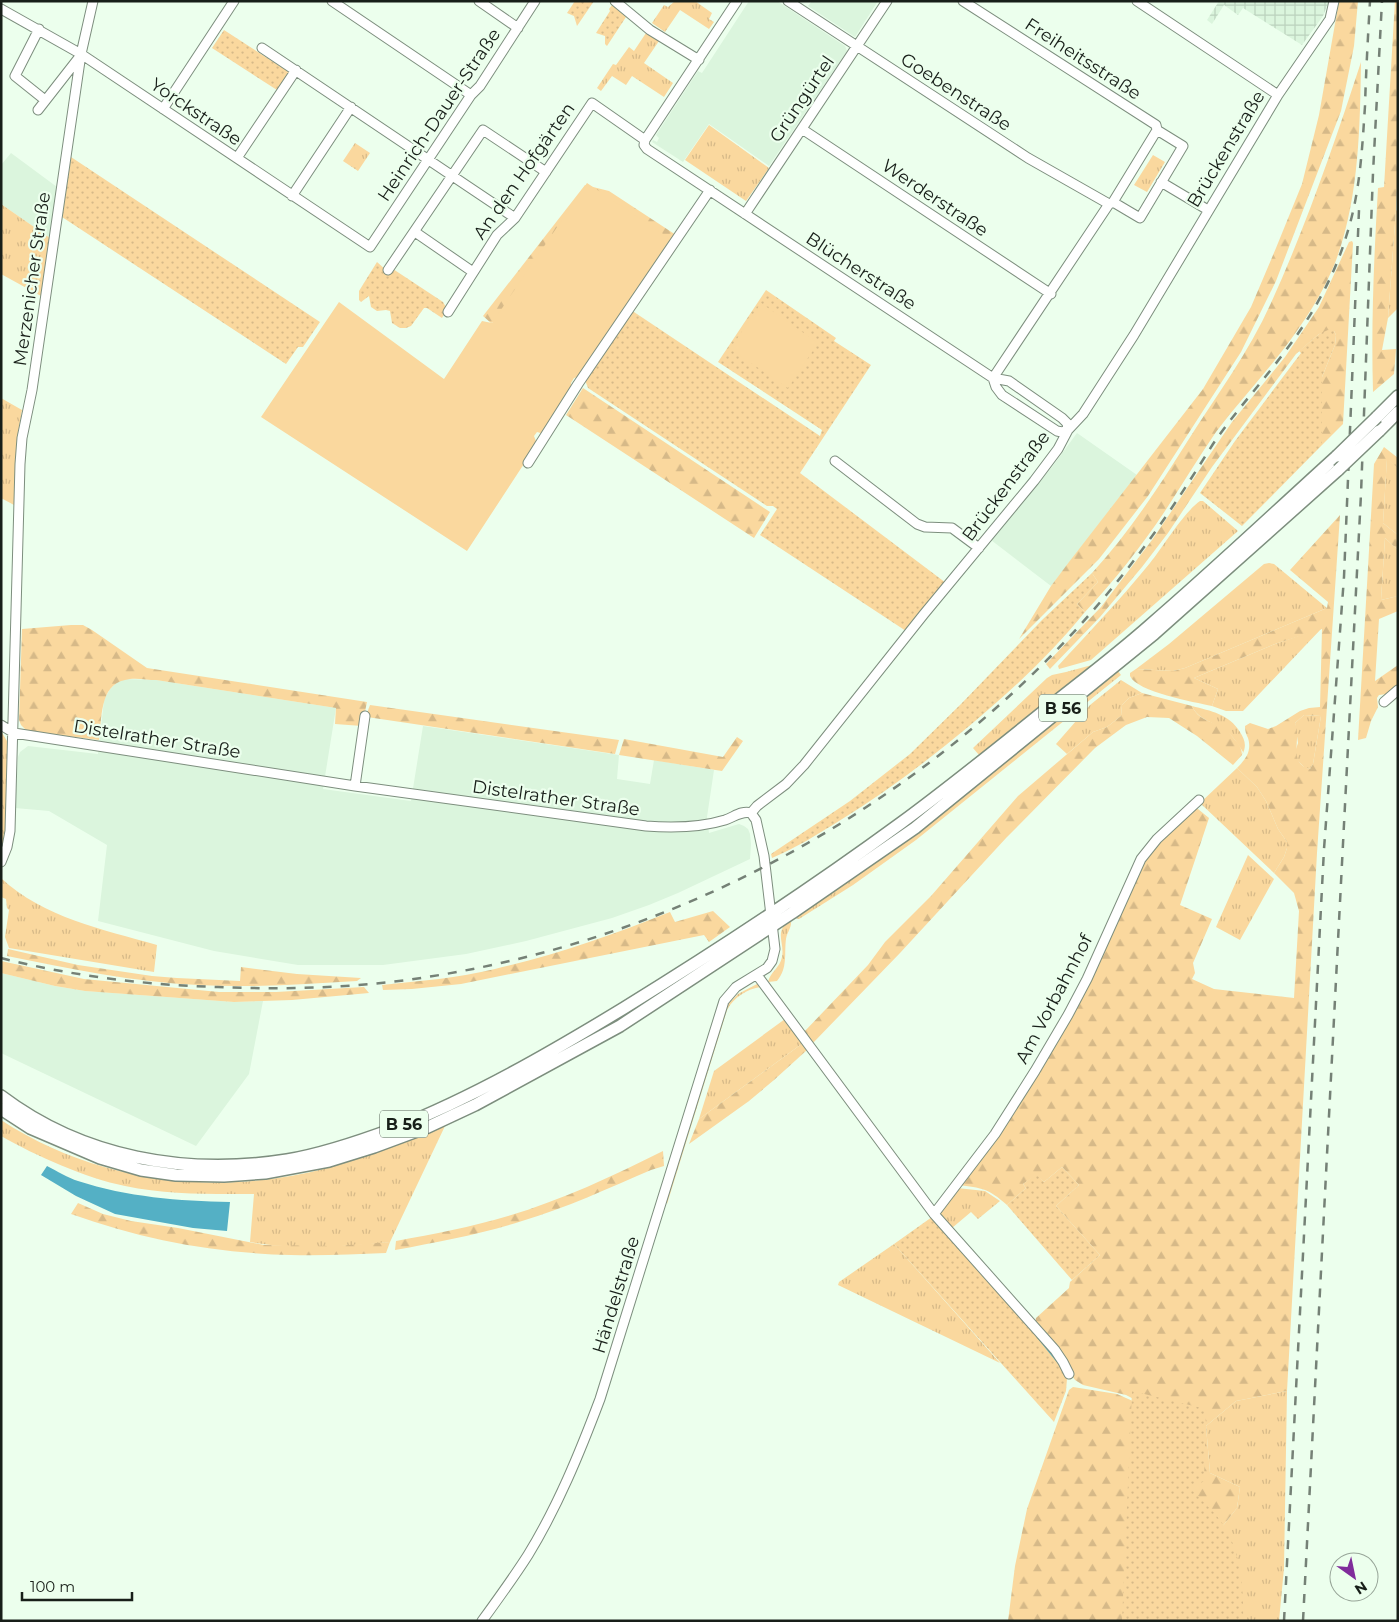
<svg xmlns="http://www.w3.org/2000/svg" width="1399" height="1622" font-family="Montserrat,sans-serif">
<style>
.built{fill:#dbf5dd}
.industrial{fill:url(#industrial-grid)}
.grass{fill:url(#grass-tufts)}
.forest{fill:url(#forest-firs);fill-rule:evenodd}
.park{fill:url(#park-dots)}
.pitch{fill:#fad89e}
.water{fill:#54b0c5}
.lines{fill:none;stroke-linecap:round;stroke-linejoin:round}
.stream{stroke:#54b0c5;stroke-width:2.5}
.minor-casing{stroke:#7d8e7e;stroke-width:11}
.major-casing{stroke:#7d8e7e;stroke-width:14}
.minor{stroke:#fff;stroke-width:9}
.major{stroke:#fff;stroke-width:11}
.rail{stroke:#758176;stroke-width:2.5;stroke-dasharray:9 9;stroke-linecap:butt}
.major-bridge-casing{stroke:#7d8e7e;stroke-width:14;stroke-linecap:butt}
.major-bridge{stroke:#fff;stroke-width:11}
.labels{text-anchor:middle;stroke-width:4.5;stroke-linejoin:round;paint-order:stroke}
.shield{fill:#ecffed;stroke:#586259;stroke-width:1}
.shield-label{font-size:16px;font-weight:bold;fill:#181f19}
.street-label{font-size:18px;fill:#181f19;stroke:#ecffed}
</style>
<defs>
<pattern id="industrial-grid" width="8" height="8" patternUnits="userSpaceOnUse" patternTransform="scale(1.25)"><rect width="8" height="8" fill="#dbf5dd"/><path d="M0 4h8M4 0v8" fill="none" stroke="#bbd2bd"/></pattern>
<pattern id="grass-tufts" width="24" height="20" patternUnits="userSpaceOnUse" patternTransform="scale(1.25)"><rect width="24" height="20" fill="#fad89e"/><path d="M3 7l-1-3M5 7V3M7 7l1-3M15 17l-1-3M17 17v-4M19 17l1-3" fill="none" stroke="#d6b988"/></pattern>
<pattern id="forest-firs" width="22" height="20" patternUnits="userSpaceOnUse" patternTransform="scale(1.25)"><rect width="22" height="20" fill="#fad89e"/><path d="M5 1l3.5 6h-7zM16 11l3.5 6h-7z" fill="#d6b988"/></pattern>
<pattern id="park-dots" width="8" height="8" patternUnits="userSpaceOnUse" patternTransform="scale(1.25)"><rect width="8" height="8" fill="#fad89e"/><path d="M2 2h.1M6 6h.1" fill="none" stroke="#d6b988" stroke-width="1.8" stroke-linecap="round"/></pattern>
</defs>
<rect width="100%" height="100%" fill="#ecffed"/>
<!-- built -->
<path class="built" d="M 749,1 L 777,1 L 845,46 L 847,51 L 769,166 L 709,124 L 683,162 L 652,142 L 653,140 L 657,142 L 659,138 L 656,135 L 698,71 L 702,73 Z
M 812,1 L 878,1 L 855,37 L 808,6 Z
M 11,153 L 57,187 L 50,238 L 1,204 L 1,165 Z
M 1077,433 L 1137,475 L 1051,586 L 991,540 L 1052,467 Z
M 126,679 L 156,680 L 336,708 L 323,789 L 411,801 L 423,726 L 619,755 L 617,779 L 650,784 L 654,760 L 714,770 L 707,817 L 709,833 L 739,824 L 744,826 L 748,829 L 750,834 L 751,844 L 750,859 L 678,893 L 649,905 L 612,918 L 526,941 L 466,954 L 383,965 L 298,965 L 214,951 L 98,921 L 107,845 L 49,811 L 15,808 L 18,757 L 20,752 L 28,746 L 98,754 L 104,700 L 110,689 L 117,682 Z
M 1,973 L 55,986 L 85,991 L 234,1002 L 263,1001 L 249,1074 L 196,1146 L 1,1053 Z"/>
<!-- industrial -->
<path class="industrial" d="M 1219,1 L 1329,1 L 1323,16 L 1302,45 L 1243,8 L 1238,15 L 1224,5 L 1212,24 L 1207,20 Z"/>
<!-- grass -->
<path class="grass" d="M 675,1 L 695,1 L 712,13 L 709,19 L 714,22 L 709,29 L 680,10 L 665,32 L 652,23 L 664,5 L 668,7 Z
M 646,33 L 659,41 L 644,63 L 673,83 L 664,97 L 632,76 L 626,85 L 612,76 L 601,91 L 597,88 L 613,64 L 616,65 L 629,47 L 634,51 Z
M 709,125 L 769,168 L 746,201 L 685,160 Z
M 355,143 L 370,153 L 358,171 L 343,161 Z
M 1153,155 L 1165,162 L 1147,192 L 1134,185 Z
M 1,204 L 50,238 L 41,296 L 1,274 Z
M 1396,210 L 1398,212 L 1398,308 L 1388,318 Z
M 1,398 L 22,410 L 17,440 L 14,505 L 1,498 Z
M 1387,458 L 1398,468 L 1398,535 L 1383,523 Z
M 1200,501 L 1203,501 L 1238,531 L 1091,660 L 1059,669 L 1058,666 C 1089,632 1121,599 1150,563 C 1163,547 1184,512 1200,501 Z
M 1385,538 L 1398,550 L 1398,596 L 1381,600 Z
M 1269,563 L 1274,564 L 1327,608 L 1185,668 L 1173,671 L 1136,669 L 1169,644 L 1264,564 Z
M 1322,628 L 1243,711 L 1226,711 L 1212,706 L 1218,689 L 1194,678 L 1275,644 Z
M 1092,665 L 979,755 L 973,748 L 1047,678 L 1052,675 L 1066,672 Z
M 1118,671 L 1121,675 L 916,840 L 853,885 L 799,919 L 795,918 L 1021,748 Z
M 1121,680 L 1142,693 L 1129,698 L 1122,705 L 1121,716 L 1107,727 L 1093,732 L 1067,754 L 1056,744 L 1090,705 Z
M 1192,706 C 1211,711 1229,714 1240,732 C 1245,740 1247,746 1242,755 L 1243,752 C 1238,744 1234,737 1226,731 C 1214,722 1198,720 1192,706 Z
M 1304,715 L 1321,716 L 1313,764 L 1310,769 L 1305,768 L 1298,761 L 1295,752 L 1298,743 L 1295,723 Z
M 1,731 L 7,741 L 7,769 L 9,768 L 5,840 L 1,856 Z
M 1237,768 L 1257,787 L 1266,801 L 1278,829 L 1287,842 L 1287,848 L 1284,857 L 1274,873 L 1200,803 Z
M 1248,855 L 1274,879 L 1240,940 L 1216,927 Z
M 1,878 C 44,918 102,929 157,945 L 154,972 L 9,948 L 5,937 L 9,910 L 7,908 L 6,899 L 1,897 Z
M 791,920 C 792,928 787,932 786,939 C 784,954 788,968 777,981 L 768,982 C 770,972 780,968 782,957 C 785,942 773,931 791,920 Z
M 757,984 L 762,986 L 761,987 C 747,989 734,997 727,1010 L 667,1204 L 666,1200 L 726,1006 L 738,994 Z
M 785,1019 L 803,1043 L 699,1119 L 714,1071 Z
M 1,1120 C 97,1183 218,1197 327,1168 C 367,1157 406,1141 445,1126 L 390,1242 C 344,1247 295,1250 250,1242 L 254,1194 C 211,1194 167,1195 125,1186 C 86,1178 36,1156 1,1136 Z
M 957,1188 L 985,1191 L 1000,1201 L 978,1219 L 971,1212 L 952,1228 L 940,1214 L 940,1211 Z
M 894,1244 L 1000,1363 L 838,1285 L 839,1282 Z
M 1287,1391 L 1284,1568 L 1279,1621 L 1205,1621 L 1222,1527 L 1237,1508 L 1240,1487 L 1210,1473 L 1206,1426 L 1236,1401 Z"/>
<!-- forest -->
<path class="forest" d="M 1339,1 L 1358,1 L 1354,46 L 1341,111 L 1276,281 L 1241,352 L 1148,496 L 1099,559 L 1019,639 L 1051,586 L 1069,562 L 1203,389 L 1251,307 L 1276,248 L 1302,184 L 1319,115 Z
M 1395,1 L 1398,1 L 1398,165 L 1396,210 L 1388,318 L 1382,350 L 1396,349 L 1394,374 L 1373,392 C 1371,324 1374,256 1378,188 L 1384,187 Z
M 1361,62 C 1360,128 1359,200 1335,263 C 1325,288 1310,313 1294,335 C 1270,369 1241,399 1216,432 C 1198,458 1182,485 1165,511 C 1141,547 1114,581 1085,612 L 1077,604 L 1098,582 L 1092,573 C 1129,533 1158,488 1187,442 C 1216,396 1249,352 1271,303 C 1306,226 1335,142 1361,62 Z
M 585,185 L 609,191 L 676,235 L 668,242 L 491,323 L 483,316 Z
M 1352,241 L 1353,243 L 1343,424 L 1322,445 L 1322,377 L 1335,345 L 1336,335 L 1334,331 L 1319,334 L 1296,354 L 1212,467 L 1168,533 L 1142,567 L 1100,617 L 1050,669 L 1046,664 L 1101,607 L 1152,540 L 1232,422 L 1285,357 L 1319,307 L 1349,242 Z
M 583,388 L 770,512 L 754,538 L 566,415 Z
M 1384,447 L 1398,458 L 1398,468 L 1387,459 L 1383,523 L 1398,535 L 1398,550 L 1385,538 L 1381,600 L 1398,596 L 1398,611 L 1379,619 L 1375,681 L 1398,665 L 1398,688 L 1387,694 L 1379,695 L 1377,698 L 1378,707 L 1371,721 L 1366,738 L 1358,740 L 1374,464 Z
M 1340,515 L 1317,853 L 1287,1391 L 1236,1401 L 1206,1426 L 1210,1473 L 1240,1487 L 1237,1508 L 1222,1527 L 1205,1621 L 1008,1621 L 1015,1566 L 1027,1509 L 1069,1390 L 1073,1387 L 1117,1394 L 1144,1406 L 1145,1405 L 1126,1395 L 1083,1385 L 1075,1380 L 1035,1323 L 1036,1318 L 1069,1288 L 1070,1282 L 1100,1255 L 1056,1206 L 1079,1185 L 1062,1167 L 1044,1182 L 1036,1175 L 1023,1184 L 1026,1188 L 1007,1205 C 988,1188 982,1188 958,1185 L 1036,1076 L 1143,859 L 1192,810 L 1198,809 L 1209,818 L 1180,905 L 1212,919 L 1193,963 L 1195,973 L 1192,979 L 1214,989 L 1294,998 L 1299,911 L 1294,893 L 1274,873 L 1284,857 L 1287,848 L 1287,842 L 1278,829 L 1266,801 L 1257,787 L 1237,768 C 1246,759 1252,751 1248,738 C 1246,734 1245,731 1245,726 L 1250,723 L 1268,729 L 1276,726 L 1300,711 L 1309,708 L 1320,707 L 1322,629 L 1275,644 L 1194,678 L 1218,689 L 1212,706 C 1194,702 1137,692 1130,676 L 1130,673 L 1136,669 L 1173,671 L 1185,668 L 1327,608 L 1328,602 L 1290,570 ZM 1304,715 L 1321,716 L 1313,764 L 1310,769 C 1287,763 1302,739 1295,723 Z
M 71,625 L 83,625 L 92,630 L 147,668 L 367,702 L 362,726 L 335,724 L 336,708 L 156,680 C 147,680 134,677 125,680 C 99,685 102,720 99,740 L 27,731 L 21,725 L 19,720 L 22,629 Z
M 1142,693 L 1192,706 C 1198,720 1213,723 1227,727 C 1229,738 1242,741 1242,755 L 1233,765 L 1197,736 L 1169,718 L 1147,717 L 1126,725 L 1095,748 L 1007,837 L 900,953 L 812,1044 L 804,1032 L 868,965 L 885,942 L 931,896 L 1018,796 L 1093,732 L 1107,727 L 1121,716 L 1122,705 L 1129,698 Z
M 370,705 L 619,740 L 615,754 L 367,717 L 367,713 Z
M 737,737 L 743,741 L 722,771 L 619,755 L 624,739 L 723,757 Z
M 713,911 L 730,927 L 709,942 L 704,935 L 461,984 L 412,989 L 383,990 L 382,985 C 420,981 458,978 495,969 C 555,955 613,935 670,912 L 675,922 Z
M 8,949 L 78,965 L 152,976 L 177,978 L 240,981 L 241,967 L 297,974 L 361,978 L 357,981 C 305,984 251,988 198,985 C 134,982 70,969 7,956 Z
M 1,961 L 84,979 L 219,992 L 276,992 L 364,987 L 369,993 L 292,1000 L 234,1002 L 85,991 L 55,986 L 1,973 Z
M 803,1043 L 807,1050 L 774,1080 L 749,1101 L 689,1144 L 699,1119 Z
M 663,1151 L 664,1166 L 651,1170 C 609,1188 566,1208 522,1221 C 481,1234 438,1242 395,1250 L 396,1241 C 434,1234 471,1227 508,1216 C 562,1200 613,1176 663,1151 Z
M 78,1203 L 103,1214 L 131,1221 L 178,1228 L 264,1245 L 335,1246 L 390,1242 L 386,1253 C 355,1254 323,1256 291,1255 C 214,1253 144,1240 71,1214 Z"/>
<!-- park -->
<path class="park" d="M 575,1 L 594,1 L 577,26 L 574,16 L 567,13 Z
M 612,5 L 626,17 L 607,46 L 605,44 L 605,36 L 596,33 L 610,11 L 609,9 Z
M 224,30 L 289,72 L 277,90 L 212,48 Z
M 71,157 L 320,322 L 303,347 L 298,347 L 286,364 L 62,217 Z
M 377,262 L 387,271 L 393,269 L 443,302 L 447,309 L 442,318 L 427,308 L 424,308 L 411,326 L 406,328 L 400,328 L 392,323 L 390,311 L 386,310 L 377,311 L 371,307 L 369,296 L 361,302 L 359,300 L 359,291 Z
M 766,290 L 836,338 L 834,341 L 871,365 L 800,473 L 946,583 L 906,631 L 760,535 L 777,509 L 773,506 L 767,506 L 588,388 L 585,380 L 630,311 L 634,312 L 820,436 L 822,430 L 718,362 Z
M 1328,330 L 1334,331 L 1336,335 L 1335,345 L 1322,377 L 1322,445 L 1242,526 L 1200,493 L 1235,441 L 1301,353 L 1299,351 L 1319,334 Z
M 1092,573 L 1098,582 L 1077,604 L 1085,612 C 1051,654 1010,692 968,727 C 927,761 885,793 839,821 C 818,834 796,848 772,858 L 771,854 L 850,801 L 910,754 L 961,704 L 1042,620 Z
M 1062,1167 L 1079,1185 L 1056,1206 L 1100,1255 L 1072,1280 L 1007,1205 L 1026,1188 L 1023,1184 L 1036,1174 L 1044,1182 Z
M 932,1217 L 1050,1349 L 1064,1369 L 1067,1379 L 1066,1391 L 1054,1422 L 894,1244 Z
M 1132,1391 L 1206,1409 L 1204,1481 L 1196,1486 L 1193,1491 C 1202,1501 1212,1509 1220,1520 C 1241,1549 1244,1586 1243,1621 L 1122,1621 Z"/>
<!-- pitch -->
<path class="pitch" d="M 587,183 L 672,240 L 578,377 L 574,378 L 571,383 L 572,390 L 544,434 L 537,432 L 534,436 L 537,444 L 467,551 L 261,417 L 339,302 L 444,379 L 482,321 L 492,323 Z
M 761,303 L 818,343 L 788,388 L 730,349 Z"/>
<!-- water -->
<path class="water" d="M 47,1166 C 57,1171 68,1178 78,1181 C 127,1197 179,1201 230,1202 L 227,1231 L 193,1228 L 115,1214 L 76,1196 L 41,1175 Z"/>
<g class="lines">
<!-- stream -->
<path class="stream" d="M 1038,1337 L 1059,1363"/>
<!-- minor casing -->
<g class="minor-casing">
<path id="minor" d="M 332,1 L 471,95
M 479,1 L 518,28
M 615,1 L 650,30 L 699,60
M 737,1 L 645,140 L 644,145 L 647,149 L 993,378 L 1009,381 L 1062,418 L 1067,423 L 1068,430
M 788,1 L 1028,158 L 1109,204
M 963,1 L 1156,125 L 1157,130 L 1183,146 L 1140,218 L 1113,202
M 1137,1 L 1278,95
M 1,9 L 81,54 L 370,247 L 471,95 L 480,86 L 535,1
M 39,29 L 15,76 L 45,100
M 262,48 L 515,218
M 163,109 L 234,1
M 38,110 L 81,55
M 802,129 L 1051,294
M 237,158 L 296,70
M 1161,182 L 1208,210
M 292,196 L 351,107
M 745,214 L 887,1
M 415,232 L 473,272
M 388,270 L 483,130 L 546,172
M 448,312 L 497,235 L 515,218 L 592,103 L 645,140
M 993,378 L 1109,204 L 1113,202 L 1157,130
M 993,378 L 996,387 L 1002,395 L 1057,431 L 1062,432 L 1068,430
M 835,461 L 917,524 L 925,527 L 952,528 L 979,548
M 528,463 L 578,384 L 710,190
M 1384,702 L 1398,690
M 1,725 L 14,733 L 355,786 L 646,826 C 672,828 699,828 725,820 C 734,817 742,810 751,813
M 355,786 L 365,716
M 751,813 L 757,806 L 786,784 L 804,765 L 924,614 L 1034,481 L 1058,449 L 1068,430 L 1083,414 L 1134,335 L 1278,95 L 1330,19 L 1334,1
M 1,862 L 7,847 L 10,831 L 20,464 L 22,438 L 32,390 L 81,54 L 93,1
M 757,975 L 934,1214 L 1055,1350 L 1063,1362 L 1069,1374
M 934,1214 L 995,1134 L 1035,1071 L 1068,1015 L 1087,979 L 1141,859 L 1157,839 L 1199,800
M 482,1621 C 498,1599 514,1577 528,1555 C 558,1506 580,1452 600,1399 L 724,1001 L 736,987 L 767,968 L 772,961 L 775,949 L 764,856 L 756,820 L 751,813"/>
</g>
<!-- major casing -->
<g class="major-casing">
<path id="major" d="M 1377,417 L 1398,396
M 1379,431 L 1398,412
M 1,1096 C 83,1158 186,1176 287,1160 C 323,1154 358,1142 393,1129 C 474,1097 550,1053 624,1008 C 718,950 811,889 901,823 C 950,787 997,749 1044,711 C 1079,683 1115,656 1149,626 C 1213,571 1274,513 1337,456
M 1,1109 L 30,1128 L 100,1158 L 141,1170 L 176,1175 L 224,1176 L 265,1173 L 329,1161 L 374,1147 L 428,1127 L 475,1105 L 620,1026 L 792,913 L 915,828 L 1154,634 L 1338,470"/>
</g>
<!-- minor -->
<use href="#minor" class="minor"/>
<!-- major -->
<use href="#major" class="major"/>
<!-- rail -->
<path class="rail" d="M 1,958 C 72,976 145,985 218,987 C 287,990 358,988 427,977 C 663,941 884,825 1051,656 C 1098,608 1140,556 1177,500 C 1189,482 1201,463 1213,444 C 1234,413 1260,385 1283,354 C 1310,319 1333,280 1346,237 C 1360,194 1362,151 1365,106 C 1366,71 1368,36 1370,1
M 1284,1621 L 1324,849 L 1344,577 L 1359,210
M 1303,1621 L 1361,494 L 1373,173 L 1382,1"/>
<!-- major-bridge casing -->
<g class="major-bridge-casing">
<path id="major-bridge" d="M 1337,456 L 1377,417
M 1338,470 L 1379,431"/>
</g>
<!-- major-bridge -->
<use href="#major-bridge" class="major-bridge"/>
</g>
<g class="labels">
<!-- shield labels -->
<g class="shield">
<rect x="1039" y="694.5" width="48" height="27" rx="4"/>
<rect x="380" y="1110.5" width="48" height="27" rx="4"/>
</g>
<g class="shield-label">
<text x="1063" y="714">B 56</text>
<text x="404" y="1130">B 56</text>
</g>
<!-- street labels -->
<g class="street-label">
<text transform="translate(1083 59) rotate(33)" y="6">Freiheitsstraße</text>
<text transform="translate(956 92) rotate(33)" y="6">Goebenstraße</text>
<text transform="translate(802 99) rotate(-56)" y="6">Grüngürtel</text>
<text transform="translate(196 112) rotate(34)" y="6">Yorckstraße</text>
<text transform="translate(439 115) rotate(-56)" y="6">Heinrich-Dauer-Straße</text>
<text transform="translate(1226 149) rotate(-59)" y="6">Brückenstraße</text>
<text transform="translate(524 171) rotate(-55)" y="6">An den Hofgärten</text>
<text transform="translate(935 198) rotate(34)" y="6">Werderstraße</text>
<text transform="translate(861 271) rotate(33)" y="6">Blücherstraße</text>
<text transform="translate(32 279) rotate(-82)" y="6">Merzenicher Straße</text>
<text transform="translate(1006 486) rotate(-53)" y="6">Brückenstraße</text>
<text transform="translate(157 739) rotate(9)" y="6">Distelrather Straße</text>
<text transform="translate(556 798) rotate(8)" y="6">Distelrather Straße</text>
<text transform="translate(1054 999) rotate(-62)" y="6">Am Vorbahnhof</text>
<text transform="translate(616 1295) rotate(-73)" y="6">Händelstraße</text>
</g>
</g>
<!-- border -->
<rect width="1399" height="1622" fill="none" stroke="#181f19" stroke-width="5"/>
<!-- north arrow -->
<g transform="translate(1354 1577) rotate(147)"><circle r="24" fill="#ecffed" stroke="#97a598"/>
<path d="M0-4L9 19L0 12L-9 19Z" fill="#802c9b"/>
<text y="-8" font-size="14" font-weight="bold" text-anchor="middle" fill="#181f19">N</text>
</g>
<!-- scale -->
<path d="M22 1592v8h110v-8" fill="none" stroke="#181f19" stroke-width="2.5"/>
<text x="30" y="1592" font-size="15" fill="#181f19" stroke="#ecffed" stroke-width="4" paint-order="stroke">100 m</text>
</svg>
